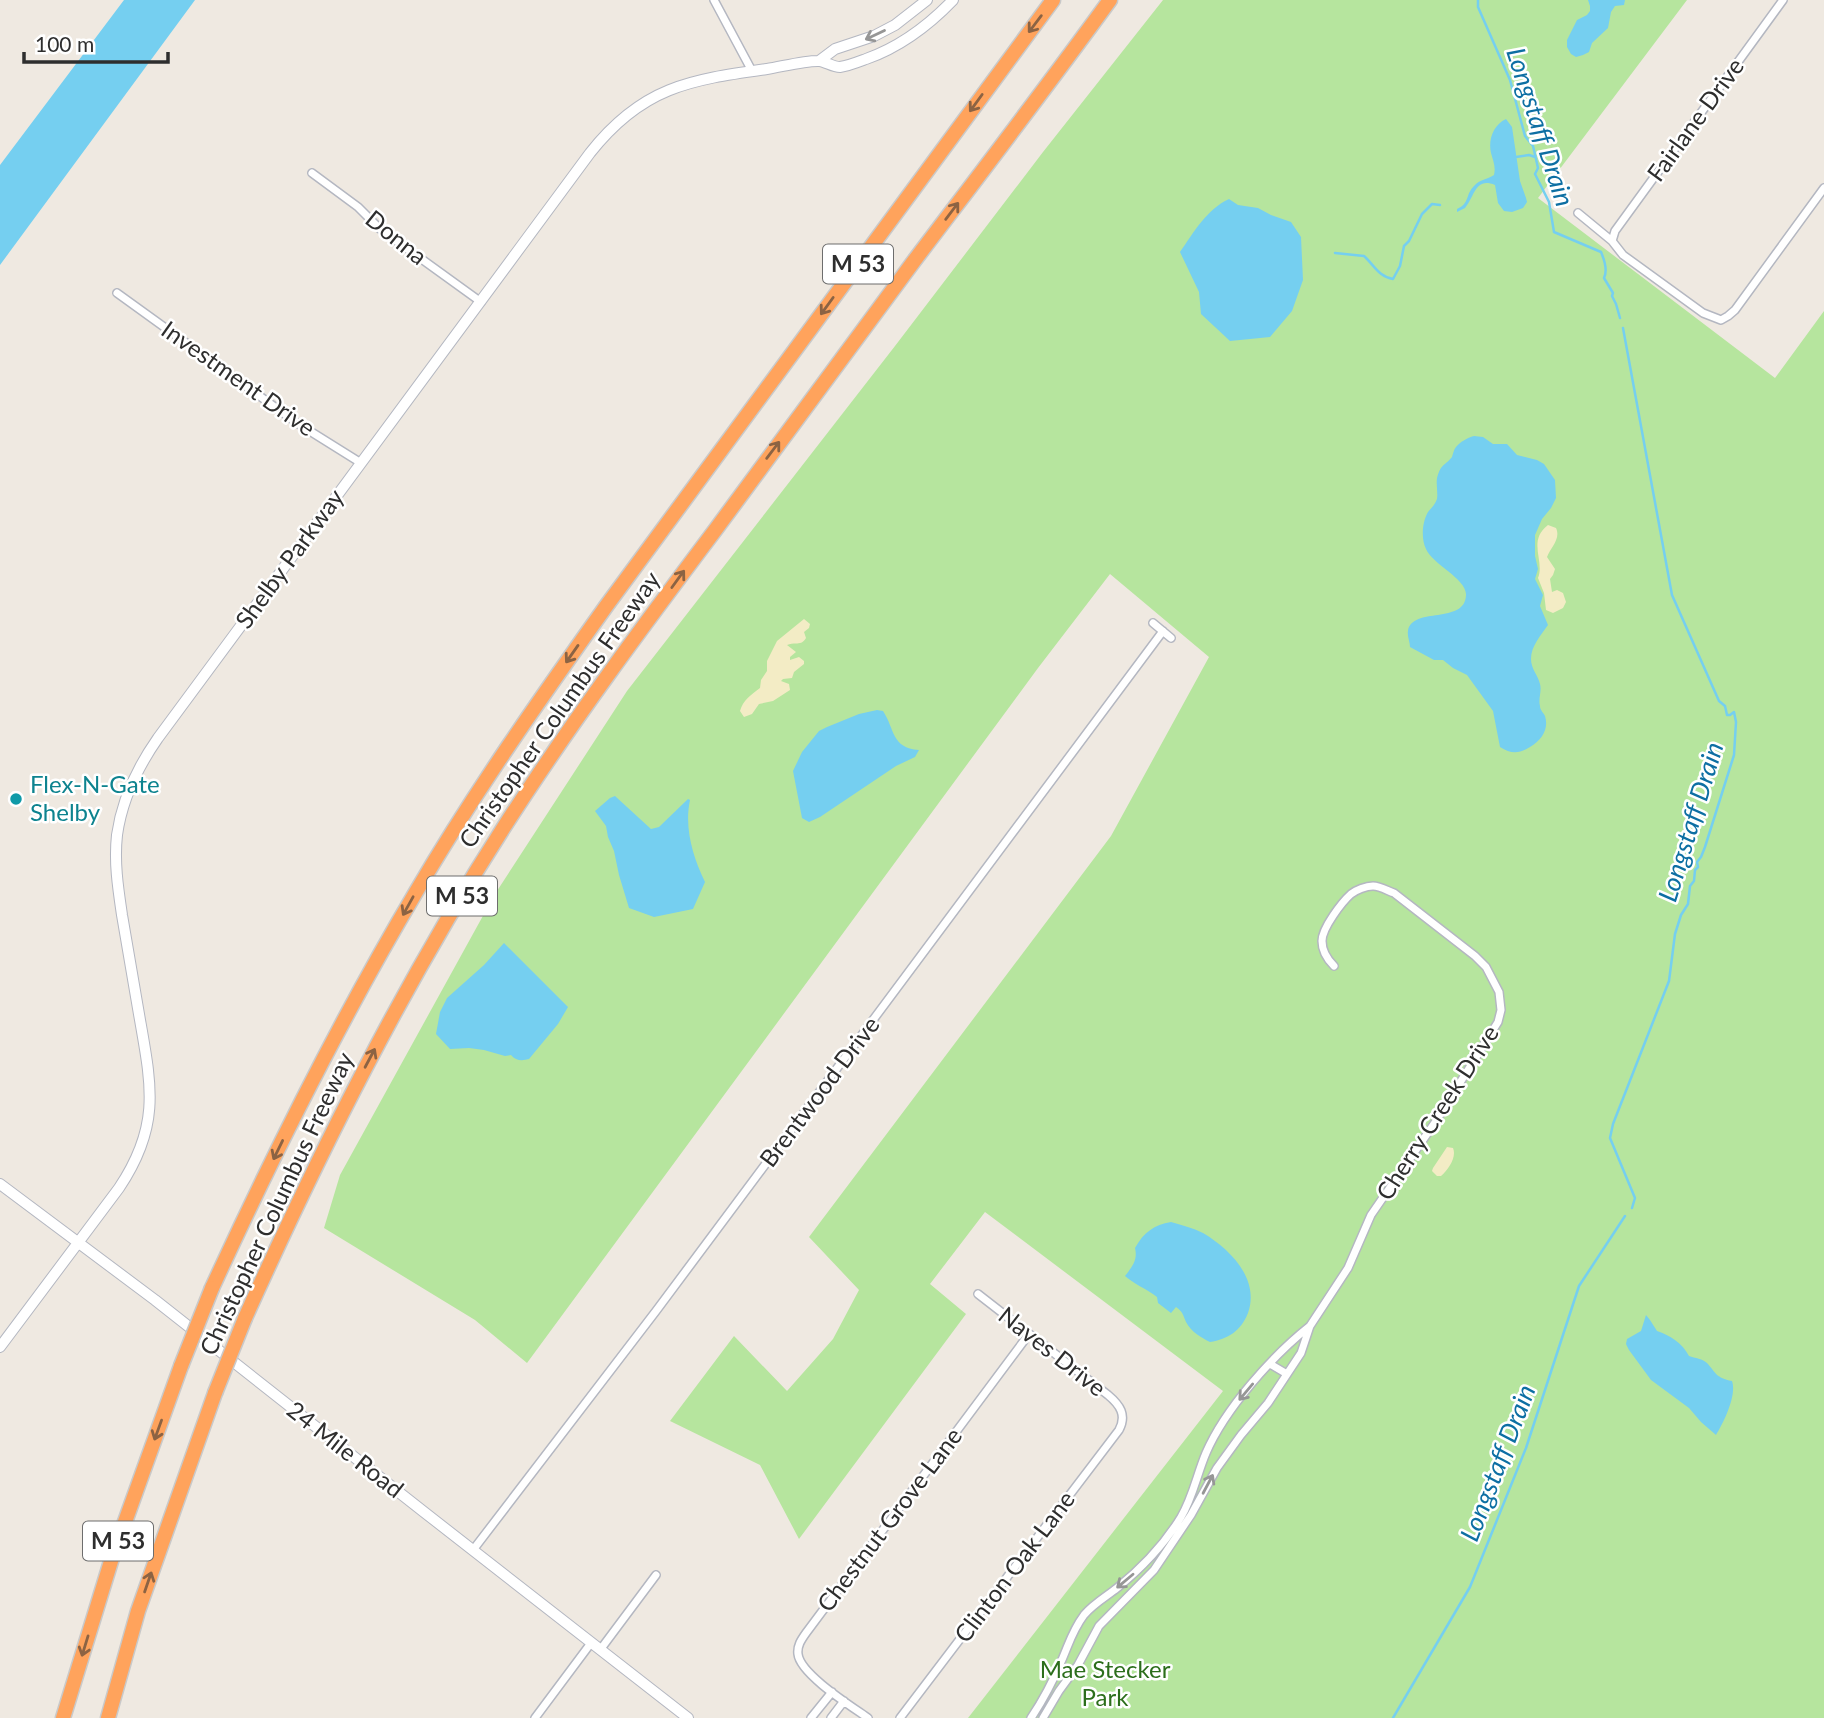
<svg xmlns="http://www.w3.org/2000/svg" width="1824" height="1718" font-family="Lato,sans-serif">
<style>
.green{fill:#b6e59e}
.sand{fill:#f3ecc5}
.water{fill:#75cff0}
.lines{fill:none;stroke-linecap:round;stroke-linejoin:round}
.stream{stroke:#75cff0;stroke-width:2.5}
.minor-casing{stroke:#b4b7c1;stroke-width:10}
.tertiary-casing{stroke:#b4b7c1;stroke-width:12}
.motorway-casing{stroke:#c9c9c9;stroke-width:17}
.minor{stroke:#fff;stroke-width:7}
.tertiary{stroke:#fff;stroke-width:10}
.motorway{stroke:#ffa35c;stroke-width:14}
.motorway-bridge-casing{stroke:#c9c9c9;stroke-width:17;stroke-linecap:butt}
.motorway-bridge{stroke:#ffa35c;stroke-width:14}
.oneway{stroke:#8c6343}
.oneway2{stroke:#969696}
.culture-dot{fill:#0f9aa8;stroke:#fff;stroke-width:2.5}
.labels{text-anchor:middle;stroke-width:5;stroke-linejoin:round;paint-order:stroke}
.shield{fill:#fff;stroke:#6d6d6d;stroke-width:2}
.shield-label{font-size:23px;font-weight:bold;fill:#2e2e2e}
.street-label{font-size:24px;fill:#2e2e2e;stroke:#fff}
.culture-label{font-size:24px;fill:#0d838f;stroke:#fff;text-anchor:start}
.park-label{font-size:24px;fill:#2c6e1b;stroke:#fff}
.water-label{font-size:26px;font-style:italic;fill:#0d6fa3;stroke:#fff}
</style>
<rect width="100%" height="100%" fill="#efe9e1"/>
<!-- green -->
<path class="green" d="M 1163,0 L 1687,0 L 1538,198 L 1775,378 L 1824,311 L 1824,1718 L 968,1718 L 1223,1391 L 985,1212 L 930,1284 L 966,1314 L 799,1539 L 760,1465 L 670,1421 L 734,1336 L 787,1391 L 833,1339 L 859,1290 L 809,1237 L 1111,836 L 1209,657 L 1110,574 L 1038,668 L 527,1363 L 475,1320 L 324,1228 L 340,1175 L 495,894 L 627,691 L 895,346 L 1043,152 Z"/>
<!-- sand -->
<path class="sand" d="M 1548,525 L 1556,528 C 1561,539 1551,547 1547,557 L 1555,569 L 1553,575 L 1550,579 L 1552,592 L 1557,590 L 1563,593 L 1566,602 L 1563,608 L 1553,613 L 1546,610 L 1544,593 L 1538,578 C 1545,561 1527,541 1548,525 Z
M 804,619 L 810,624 L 809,628 L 804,632 L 806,638 C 801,647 795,641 787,645 L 796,652 L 790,657 L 790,660 L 799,657 L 804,661 L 804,664 L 794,672 L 792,678 L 783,679 L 781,681 L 789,684 L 790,690 L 773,701 L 759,704 L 752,714 L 744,717 L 740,711 C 743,700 751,695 760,688 L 761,680 L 767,671 L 767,661 L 777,641 Z
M 1447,1147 L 1453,1148 C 1457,1157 1448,1170 1441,1176 L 1437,1176 L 1432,1171 L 1433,1168 Z"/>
<!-- water -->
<path class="water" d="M 124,0 L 195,0 L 0,265 L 0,165 Z
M 1588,0 L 1625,0 L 1624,5 L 1615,6 L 1611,12 L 1608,28 L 1592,43 L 1589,52 L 1583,55 L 1576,57 L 1571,54 L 1567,47 L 1567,40 L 1577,20 L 1587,15 L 1590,11 L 1590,6 Z
M 1506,119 L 1512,127 L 1520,181 L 1526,198 L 1527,202 L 1523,208 L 1512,212 L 1504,211 L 1498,203 L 1495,185 C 1475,177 1475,196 1465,208 L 1457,212 L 1457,209 C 1470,203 1465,195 1474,186 C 1480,179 1487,180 1494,175 C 1496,166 1493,161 1491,153 C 1488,140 1493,125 1506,119 Z
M 1229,199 L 1238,205 L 1258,208 L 1271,215 L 1291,222 L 1301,237 L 1303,280 L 1292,311 L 1270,337 L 1230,341 L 1201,314 L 1199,292 L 1180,252 C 1194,232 1207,209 1229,199 Z
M 1474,436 L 1483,437 L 1493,444 L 1507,444 L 1517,455 L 1537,460 L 1544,464 L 1555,480 L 1556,498 L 1551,508 L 1542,519 L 1535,535 L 1535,556 L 1538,569 L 1535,579 L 1543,595 L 1540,606 L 1548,625 C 1541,635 1531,646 1531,659 C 1531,669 1538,675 1540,684 C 1542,691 1538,699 1540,706 C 1540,710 1543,712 1545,716 C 1549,729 1542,740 1530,747 C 1519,754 1511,754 1500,747 L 1493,711 L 1467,675 L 1453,668 L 1443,660 L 1434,660 L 1410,647 C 1410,642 1407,636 1408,631 C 1412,606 1465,625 1466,595 C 1467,579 1432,564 1426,549 C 1421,539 1422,522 1428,512 C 1431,508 1435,505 1437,499 C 1438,492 1436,485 1437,478 C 1441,463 1445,466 1452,457 C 1453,454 1454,449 1456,447 C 1460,442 1467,438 1474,436 Z
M 877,710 L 883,711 C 895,729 891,748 919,750 L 915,757 L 896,766 L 820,817 L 809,822 L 802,818 L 793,771 L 802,752 L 819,731 L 827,727 L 859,714 Z
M 615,796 L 651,829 L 659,827 L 688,799 L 690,800 C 684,828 693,857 705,882 L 693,909 L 654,917 L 629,908 L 619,875 L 614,851 L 608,837 L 606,826 L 595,811 L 610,798 Z
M 504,943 L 568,1007 L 558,1024 L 529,1059 C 522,1061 516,1061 511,1055 L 505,1056 L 484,1050 L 469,1048 L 450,1049 L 436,1034 L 440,1012 L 447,998 L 484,965 Z
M 1171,1222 C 1181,1225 1193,1228 1203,1233 C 1230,1249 1260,1279 1248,1313 C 1241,1331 1228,1339 1210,1342 C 1202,1338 1191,1332 1186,1322 C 1183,1315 1183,1312 1176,1307 L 1171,1313 L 1158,1303 L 1157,1297 C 1148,1290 1131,1282 1125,1276 C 1132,1267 1138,1260 1135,1248 C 1144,1232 1154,1225 1171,1222 Z
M 1646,1315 L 1650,1320 L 1657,1331 C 1670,1335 1683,1344 1689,1356 C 1695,1358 1703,1359 1707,1363 C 1716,1373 1716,1378 1732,1381 C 1737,1395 1724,1422 1716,1435 L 1701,1422 L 1689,1408 L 1651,1380 L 1629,1350 L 1626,1344 L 1627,1339 L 1641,1331 Z"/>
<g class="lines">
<!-- stream -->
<path class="stream" d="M 1478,0 L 1478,7 L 1510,80 L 1525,136 L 1533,146 L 1538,168 L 1535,174 L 1549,202 L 1554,232 L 1601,252 C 1604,259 1608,270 1604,278 L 1613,293 L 1612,296 L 1616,304 L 1620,318
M 1516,157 L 1529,155 L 1535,157
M 1335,253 L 1364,256 C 1374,265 1379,277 1393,279 L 1400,266 L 1404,246 L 1409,241 L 1422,214 L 1432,204 L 1440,205
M 1623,328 L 1672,595 L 1719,701 L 1725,706 L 1727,715 L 1730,715 L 1734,712 L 1736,722 L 1734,755 L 1705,847 L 1701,857 L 1697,862 L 1698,867 L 1695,870 L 1694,881 L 1690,886 L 1688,904 L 1681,915 L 1675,934 L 1669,981 L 1613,1124 L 1610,1138 L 1635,1198 L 1632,1208
M 1393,1718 L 1470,1587 L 1526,1448 L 1579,1286 L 1625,1216"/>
<!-- minor casing -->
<g class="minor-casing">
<path id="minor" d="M 714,0 L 752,71
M 312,173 L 358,207 L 380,229 L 481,302
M 1578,213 L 1612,241 L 1623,255 L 1703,313 L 1721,320 L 1728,316 L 1735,310 L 1824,188
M 1612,241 L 1615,231 L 1783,0
M 117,293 L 297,423 L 361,463
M 1153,623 L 1171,638
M 1270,1364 L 1287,1374
M 473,1550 L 656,1311 L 1163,631
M 600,1650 L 656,1575
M 535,1718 L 591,1643
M 811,1718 L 832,1692
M 831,1718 L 844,1701
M 868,1718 C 851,1706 800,1674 798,1654 C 797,1646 801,1640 806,1633 L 1029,1334
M 900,1718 L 1119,1430 C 1127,1415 1120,1405 1108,1395 L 978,1294
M 1031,1718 C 1043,1700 1053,1681 1061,1662 C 1069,1644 1072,1631 1084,1615 C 1093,1604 1107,1596 1117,1588 C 1143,1567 1164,1545 1181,1517 C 1193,1497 1197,1474 1206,1453 C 1225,1409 1272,1356 1310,1326
M 1043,1718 L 1059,1691 L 1078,1665 L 1099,1626 L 1154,1570 L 1191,1515 L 1217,1468 L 1241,1435 L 1268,1403 L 1301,1353 L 1310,1326 L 1348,1268 L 1371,1215 L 1436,1121 L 1498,1022 L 1501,1010 L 1499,992 L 1486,967 L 1475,956 L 1394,893 C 1388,891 1380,886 1373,886 C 1366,886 1356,890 1351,894 C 1342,902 1322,928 1322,941 C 1322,951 1327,959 1334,966"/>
</g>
<!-- tertiary casing -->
<g class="tertiary-casing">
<path id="tertiary" d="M 819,61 L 835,49 L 874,36 L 895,25 L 927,0
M 0,1184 L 155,1300 L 424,1512 L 688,1718
M 0,1347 L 119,1188 C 160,1127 152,1088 140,1020 C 134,985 128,950 122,915 C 118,888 114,862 117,835 C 122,799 137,768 158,738 L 590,153 C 642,87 689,80 767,69 C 781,67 806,60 820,61 C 826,62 833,67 840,67 C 848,66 858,62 866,59 C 900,47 928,26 953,0"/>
</g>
<!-- motorway casing -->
<g class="motorway-casing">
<path id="motorway" d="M 212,1288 C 274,1153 340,1020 416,892 C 474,793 540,699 607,605 L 1053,0
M 245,1318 C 321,1149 404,983 504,827 C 570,724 643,626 716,529 C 782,439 848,349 914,261 C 980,174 1046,88 1110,0
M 63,1718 L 112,1558 L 181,1366
M 108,1718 L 138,1611 L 215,1393"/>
</g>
<!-- minor -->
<use href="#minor" class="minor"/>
<!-- tertiary -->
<use href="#tertiary" class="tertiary"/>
<!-- motorway -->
<use href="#motorway" class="motorway"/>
<!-- motorway-bridge casing -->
<g class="motorway-bridge-casing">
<path id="motorway-bridge" d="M 181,1366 L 212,1288
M 215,1393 L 245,1318"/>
</g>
<!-- motorway-bridge -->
<use href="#motorway-bridge" class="motorway-bridge"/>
</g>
<!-- one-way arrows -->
<defs><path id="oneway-shaft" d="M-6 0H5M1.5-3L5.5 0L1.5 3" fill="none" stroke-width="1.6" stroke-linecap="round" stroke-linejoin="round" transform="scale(1.75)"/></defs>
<g class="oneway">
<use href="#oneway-shaft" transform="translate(1035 24) rotate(127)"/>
<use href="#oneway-shaft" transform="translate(976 103) rotate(126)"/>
<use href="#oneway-shaft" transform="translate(952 211) rotate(-53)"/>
<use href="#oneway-shaft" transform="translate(827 306) rotate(126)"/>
<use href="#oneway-shaft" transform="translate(773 450) rotate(-53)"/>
<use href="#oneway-shaft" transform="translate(678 579) rotate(-54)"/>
<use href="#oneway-shaft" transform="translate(572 654) rotate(125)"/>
<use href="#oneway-shaft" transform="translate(408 906) rotate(119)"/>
<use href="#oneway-shaft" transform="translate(370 1058) rotate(-62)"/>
<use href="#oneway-shaft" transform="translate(278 1150) rotate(116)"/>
<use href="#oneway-shaft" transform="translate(158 1430) rotate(110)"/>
<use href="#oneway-shaft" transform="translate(148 1582) rotate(-71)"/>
<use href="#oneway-shaft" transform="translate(85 1646) rotate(107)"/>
</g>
<g class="oneway2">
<use href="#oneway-shaft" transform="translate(875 35) rotate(155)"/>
<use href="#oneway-shaft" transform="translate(1246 1392) rotate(130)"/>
<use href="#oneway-shaft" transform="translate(1208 1484) rotate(-62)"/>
<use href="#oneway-shaft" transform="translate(1125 1581) rotate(140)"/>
</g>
<!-- markers -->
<circle class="culture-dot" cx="16" cy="799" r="7"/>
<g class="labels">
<!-- shield labels -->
<g class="shield">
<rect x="823" y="244.5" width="70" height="39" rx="5"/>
<rect x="427" y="876.5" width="70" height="39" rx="5"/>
<rect x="83" y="1521.5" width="70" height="39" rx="5"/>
</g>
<g class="shield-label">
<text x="858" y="272">M 53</text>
<text x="462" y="904">M 53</text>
<text x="118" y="1549">M 53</text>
</g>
<!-- street labels -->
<g class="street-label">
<text transform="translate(1696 120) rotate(-54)" y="8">Fairlane Drive</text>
<text transform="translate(396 238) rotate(39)" y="8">Donna</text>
<text transform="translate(238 379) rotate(35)" y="8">Investment Drive</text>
<text transform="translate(290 559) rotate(-54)" y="8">Shelby Parkway</text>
<text transform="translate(560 710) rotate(-55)" y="8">Christopher Columbus Freeway</text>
<text transform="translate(820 1092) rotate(-53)" y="8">Brentwood Drive</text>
<text transform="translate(1438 1113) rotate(-57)" y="8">Cherry Creek Drive</text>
<text transform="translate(277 1204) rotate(-65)" y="8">Christopher Columbus Freeway</text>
<text transform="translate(1052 1352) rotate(38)" y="8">Naves Drive</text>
<text transform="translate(345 1450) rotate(38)" y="8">24 Mile Road</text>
<text transform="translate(890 1520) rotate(-53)" y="8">Chestnut Grove Lane</text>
<text transform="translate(1015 1567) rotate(-53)" y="8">Clinton Oak Lane</text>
</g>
<!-- culture labels -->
<g class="culture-label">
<text x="30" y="793">Flex-N-Gate<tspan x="30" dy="28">Shelby</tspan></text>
</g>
<!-- park labels -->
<g class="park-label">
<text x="1105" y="1678">Mae Stecker<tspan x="1105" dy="28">Park</tspan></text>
</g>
<!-- water labels -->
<g class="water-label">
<text transform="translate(1540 127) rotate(72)" y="9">Longstaff Drain</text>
<text transform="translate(1691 822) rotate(-73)" y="9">Longstaff Drain</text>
<text transform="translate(1498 1463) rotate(-69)" y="9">Longstaff Drain</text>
</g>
</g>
<!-- scale -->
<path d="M24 52v10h144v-10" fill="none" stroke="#2e2e2e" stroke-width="3.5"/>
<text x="35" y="52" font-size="21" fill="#2e2e2e" stroke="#ffffff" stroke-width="5" paint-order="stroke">100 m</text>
</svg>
